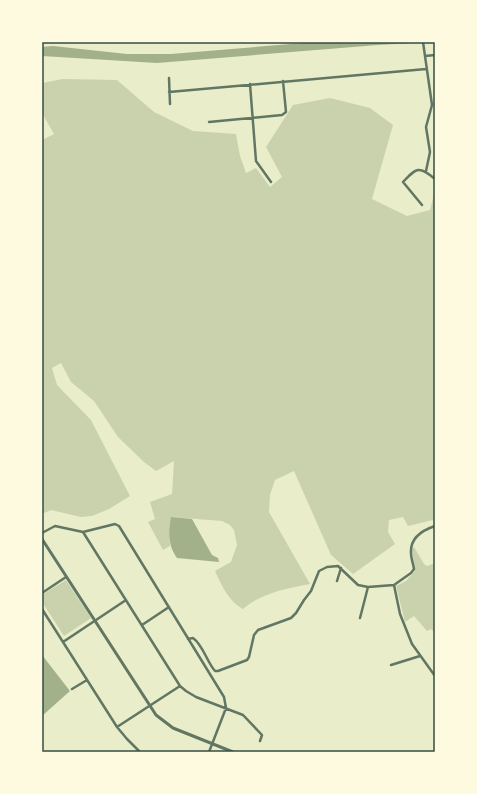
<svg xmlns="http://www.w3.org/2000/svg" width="477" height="794" font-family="Roboto,sans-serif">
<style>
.green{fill:#cad2ad}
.water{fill:#a3b18a}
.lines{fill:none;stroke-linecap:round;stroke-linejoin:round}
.minor{stroke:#617663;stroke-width:2.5}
.tertiary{stroke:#617663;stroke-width:3}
.neatline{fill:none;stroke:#344e41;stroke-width:1.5}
</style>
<rect width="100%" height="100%" fill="#e9edc9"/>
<!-- green -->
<path class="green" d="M 63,79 L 117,80 L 154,112 L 193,131 L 236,134 L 240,156 L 246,173 L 256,168 L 270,187 L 282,177 L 266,147 L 293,105 L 330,98 L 370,108 L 393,125 L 372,199 L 407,216 L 430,210 L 435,190 L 435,524 L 433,520 L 408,526 L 403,517 L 389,520 L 388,532 L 395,544 L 353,574 L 331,555 L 294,471 L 275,480 L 270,495 L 269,512 L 310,584 C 288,588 261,593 243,609 C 229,602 222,586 215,571 L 231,562 L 237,545 L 234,530 L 230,525 L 222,521 L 171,517 L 169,528 L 170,546 L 163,550 L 148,522 L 155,519 L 150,502 L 172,494 L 174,461 L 156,471 L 144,462 L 118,437 L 94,401 L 71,382 L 61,363 L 52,368 L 57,385 L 91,420 L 130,496 L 109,509 L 92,516 L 81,517 L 51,510 L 42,514 L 42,140 L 54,134 L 42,113 L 42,83 Z
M 414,547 L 424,564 L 427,566 L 435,563 L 435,633 L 431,629 L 427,631 L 414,616 L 405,622 L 396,586 L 406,581 L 415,571 L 412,550 Z
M 66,580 L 91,618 L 64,636 L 42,602 L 42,595 Z"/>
<!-- water -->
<path class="water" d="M 315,42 L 433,42 L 378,45 L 157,63 L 42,56 L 42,47 L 53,46 L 127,54 L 171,54 Z
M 171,517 L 192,519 L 212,555 L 218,558 L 219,562 L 177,558 C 168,546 168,531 171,517 Z
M 42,655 L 70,691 L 42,716 Z"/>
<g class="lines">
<!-- minor -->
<path class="minor" d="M 423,42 L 432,105 L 426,127 L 430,152 L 426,171
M 425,56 L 435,55
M 169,78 L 170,104
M 250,84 L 256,161 L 271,182
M 169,92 L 426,69
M 209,122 L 282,115 L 286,112 L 283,81
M 422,205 L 403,182 C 416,168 419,165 435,179
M 83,532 L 180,686 L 186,691 L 196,697 L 243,715 L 262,735 L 260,741
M 42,533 L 55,526 L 83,532 L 115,524 L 119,526 L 224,697 L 226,708 L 209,752
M 337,581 L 341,568
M 394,585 L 400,614 L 412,644 L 435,676
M 42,593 L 66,577
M 42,609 L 117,727 L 127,739 L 140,752
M 360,618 L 368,587
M 142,625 L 169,607
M 188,639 L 193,638 C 203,645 207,662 215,671 L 218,671 L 247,660 L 249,657 L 254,635 L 258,630 L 291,618 L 296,613 L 304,600 L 311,591 L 319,571 L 327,567 L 338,566 L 358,585 L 368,587 L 394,585 L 411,573 L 414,569 C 413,563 411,558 411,553 C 410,538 423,530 435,526
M 63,642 L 126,600
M 391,665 L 420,656
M 72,689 L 87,680
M 117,727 L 180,686"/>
<!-- tertiary -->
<path class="tertiary" d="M 42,539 L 156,715 L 173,728 L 233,752"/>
</g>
<!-- border -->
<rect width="477" height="794" fill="none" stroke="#fefae0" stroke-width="86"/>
<rect x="43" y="43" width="391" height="708" class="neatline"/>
</svg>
